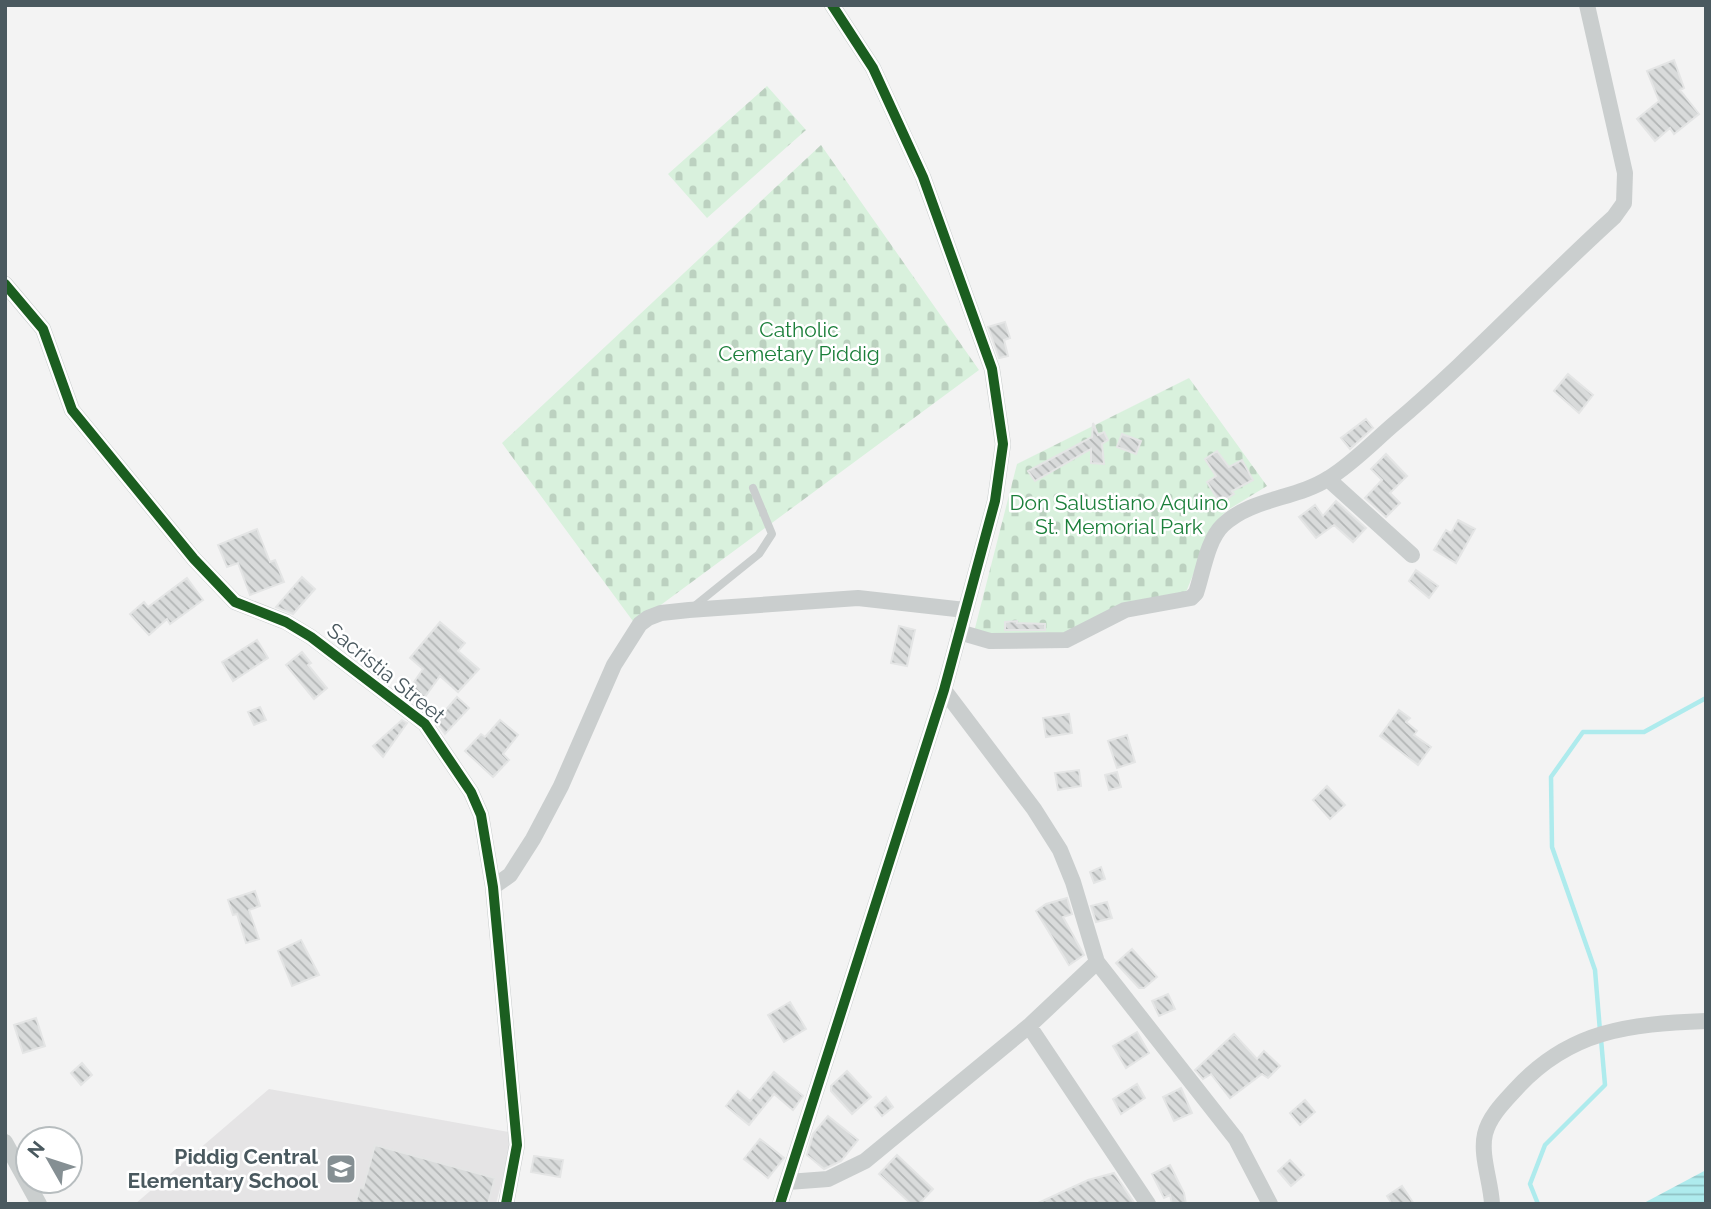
<svg xmlns="http://www.w3.org/2000/svg" width="1711" height="1209" font-family="Raleway,sans-serif">
<style>
.education{fill:#e5e4e5}
.cemetery{fill:url(#cemetery-stones)}
.water{fill:url(#water-rules)}
.lines{fill:none;stroke-linecap:round;stroke-linejoin:round}
.stream{stroke:#aeebed;stroke-width:4.5}
.building{fill:url(#building-back-hatch);stroke:#e4e5e5;stroke-width:2}
.service{stroke:#cacece;stroke-width:8}
.minor{stroke:#cacece;stroke-width:16}
.cycleway-casing{stroke:#fff;stroke-width:15}
.cycleway{stroke:#1b5e20;stroke-width:10}
.labels{text-anchor:middle;stroke-width:5;stroke-linejoin:round;paint-order:stroke}
.park-label{font-size:21px;fill:#1b7f3a;stroke:#fff}
.street-label{font-size:21px;fill:#4a595f;stroke:#fff}
.poi-label{font-size:21px;font-weight:bold;fill:#4a595f;stroke:#fff;text-anchor:end}
</style>
<defs>
<pattern id="cemetery-stones" width="16" height="16" patternUnits="userSpaceOnUse" patternTransform="scale(1.75)"><rect width="16" height="16" fill="#d9f1dd"/><path d="M2 7V4a2 2 0 0 1 4 0v3zM10 15v-3a2 2 0 0 1 4 0v3z" fill="#bcd1c0"/></pattern>
<pattern id="water-rules" width="6" height="5" patternUnits="userSpaceOnUse" patternTransform="scale(1.75)"><rect width="6" height="5" fill="#aeebed"/><path d="M0 2.5h6" fill="none" stroke="#90c1c3"/></pattern>
<pattern id="building-back-hatch" width="6" height="6" patternUnits="userSpaceOnUse" patternTransform="scale(1.75)"><rect width="6" height="6" fill="#d9dbdb"/><path d="M-1 5l2 2M0 0l6 6M5-1l2 2" fill="none" stroke="#b2b5b5"/></pattern>
</defs>
<rect width="100%" height="100%" fill="#f3f3f3"/>
<!-- education -->
<path class="education" d="M 269,1089 L 514,1133 L 496,1204 L 135,1204 Z"/>
<!-- cemetery -->
<path class="cemetery" d="M 767,86 L 806,130 L 707,218 L 668,174 Z
M 821,145 L 979,370 L 635,624 L 502,443 Z
M 1189,378 L 1267,486 L 1226,511 L 1214,524 L 1186,592 L 1068,637 L 1009,640 L 974,632 L 1017,464 Z"/>
<!-- water -->
<path class="water" d="M 1706,1170 L 1706,1204 L 1642,1204 Z"/>
<g class="lines">
<!-- stream -->
<path class="stream" d="M 1600,1031 L 1595,970 L 1552,847 L 1551,777 L 1583,732 L 1644,732 L 1706,698
M 1538,1204 L 1530,1184 L 1545,1145 L 1605,1085 L 1601,1039"/>
</g>
<!-- building -->
<path class="building" d="M 1674,60 L 1684,88 L 1680,90 L 1699,114 L 1674,134 L 1670,128 L 1655,141 L 1637,119 L 1659,101 L 1647,71 Z
M 1005,322 L 1010,338 L 1004,340 L 1008,356 L 999,358 L 988,327 Z
M 1568,374 L 1593,395 L 1579,413 L 1554,391 Z
M 1366,419 L 1373,428 L 1350,449 L 1341,438 Z
M 1093,423 L 1098,435 L 1104,432 L 1108,440 L 1102,444 L 1104,464 L 1091,463 L 1091,449 L 1035,481 L 1028,471 L 1092,437 Z
M 1122,434 L 1141,441 L 1136,454 L 1117,447 Z
M 1217,451 L 1229,467 L 1242,460 L 1253,480 L 1232,491 L 1234,494 L 1220,503 L 1207,482 L 1216,476 L 1205,459 Z
M 1386,454 L 1407,476 L 1390,493 L 1400,503 L 1386,517 L 1365,498 L 1382,480 L 1371,469 Z
M 1336,501 L 1366,528 L 1353,542 L 1334,525 L 1316,538 L 1299,517 L 1315,505 L 1323,516 Z
M 1458,520 L 1475,529 L 1456,563 L 1434,550 L 1446,530 L 1451,533 Z
M 257,529 L 270,562 L 275,560 L 284,582 L 250,595 L 238,563 L 227,567 L 218,545 Z
M 1416,570 L 1438,586 L 1429,598 L 1409,581 Z
M 302,577 L 315,589 L 293,614 L 276,607 Z
M 187,578 L 203,600 L 170,624 L 167,619 L 149,635 L 130,614 L 144,602 L 148,607 Z
M 1017,621 L 1017,623 L 1045,624 L 1045,630 L 1005,630 L 1005,622 Z
M 440,622 L 465,643 L 458,651 L 479,669 L 458,692 L 440,676 L 419,705 L 405,695 L 423,669 L 410,658 Z
M 899,626 L 915,630 L 907,666 L 891,663 Z
M 257,640 L 268,658 L 233,681 L 222,662 Z
M 302,652 L 311,663 L 308,665 L 327,688 L 314,699 L 286,665 Z
M 457,697 L 469,708 L 445,734 L 436,721 Z
M 260,707 L 266,720 L 254,725 L 248,712 Z
M 1399,710 L 1410,718 L 1406,722 L 1417,731 L 1414,735 L 1431,747 L 1418,765 L 1380,736 Z
M 1069,714 L 1072,733 L 1046,737 L 1043,718 Z
M 402,720 L 407,723 L 383,757 L 373,746 Z
M 500,720 L 518,735 L 503,754 L 509,760 L 493,777 L 465,751 L 481,734 L 485,737 Z
M 1127,735 L 1135,762 L 1117,768 L 1108,741 Z
M 1079,770 L 1081,786 L 1058,790 L 1055,773 Z
M 1117,772 L 1121,787 L 1109,790 L 1105,775 Z
M 1327,786 L 1345,805 L 1330,819 L 1313,800 Z
M 1101,867 L 1105,879 L 1094,883 L 1090,872 Z
M 255,891 L 260,906 L 249,910 L 259,939 L 246,943 L 237,914 L 233,915 L 228,900 Z
M 1067,898 L 1072,914 L 1063,917 L 1084,955 L 1069,965 L 1036,911 L 1046,904 Z
M 1107,902 L 1112,918 L 1096,922 L 1091,906 Z
M 301,940 L 319,975 L 292,986 L 278,951 Z
M 1132,949 L 1157,977 L 1144,988 L 1139,988 L 1116,963 Z
M 1168,994 L 1175,1009 L 1159,1016 L 1152,1001 Z
M 790,1002 L 806,1029 L 784,1042 L 768,1015 Z
M 36,1018 L 45,1046 L 23,1053 L 14,1025 Z
M 1137,1032 L 1149,1053 L 1126,1068 L 1113,1046 Z
M 1234,1034 L 1257,1059 L 1264,1051 L 1280,1066 L 1268,1078 L 1262,1074 L 1230,1098 L 1211,1074 L 1203,1079 L 1195,1070 Z
M 82,1063 L 92,1075 L 81,1085 L 71,1073 Z
M 847,1071 L 871,1097 L 852,1114 L 831,1091 L 831,1086 Z
M 774,1072 L 803,1096 L 793,1110 L 774,1094 L 749,1125 L 726,1106 L 738,1091 L 750,1101 Z
M 1137,1084 L 1145,1098 L 1121,1114 L 1113,1099 Z
M 1181,1088 L 1192,1113 L 1174,1121 L 1163,1097 Z
M 886,1097 L 893,1107 L 882,1116 L 875,1107 Z
M 1305,1100 L 1315,1112 L 1300,1125 L 1290,1113 Z
M 828,1116 L 858,1140 L 841,1161 L 824,1169 L 807,1155 L 813,1134 Z
M 760,1139 L 784,1158 L 768,1178 L 744,1159 Z
M 375,1145 L 495,1178 L 488,1204 L 355,1204 L 360,1187 L 363,1188 Z
M 897,1155 L 933,1189 L 919,1204 L 911,1204 L 879,1174 Z
M 534,1156 L 563,1160 L 560,1177 L 531,1172 Z
M 1290,1160 L 1304,1175 L 1291,1186 L 1278,1171 Z
M 1170,1165 L 1184,1193 L 1186,1204 L 1172,1204 L 1170,1195 L 1164,1198 L 1152,1174 Z
M 1114,1173 L 1135,1204 L 1036,1204 L 1088,1180 Z
M 1402,1186 L 1414,1204 L 1392,1204 L 1387,1196 Z"/>
<g class="lines">
<!-- service -->
<path class="service" d="M 692,608 L 759,554 L 772,534 L 753,488"/>
<!-- minor -->
<path class="minor" d="M 5,284 L 43,329 L 72,410 L 194,559 L 235,602 L 286,622 L 311,637 L 425,724 L 471,792 L 481,815 L 493,887 L 517,1145 L 506,1204
M 1328,479 L 1412,555
M 959,632 L 990,641 L 1066,640 L 1125,610 L 1191,598 L 1196,593 C 1203,573 1207,540 1223,525 C 1251,498 1297,499 1329,478 C 1352,464 1373,442 1394,424 C 1471,359 1539,285 1614,217 L 1624,203 L 1625,173 L 1587,5
M 944,690 L 1034,809 L 1060,850 L 1073,882 L 1097,962 L 1236,1139 L 1270,1204
M 493,887 L 510,875 L 533,839 L 561,786 L 614,665 L 640,624 L 648,618 L 661,613 L 689,610 L 858,598 L 965,610
M 1029,1026 L 1148,1204
M 5,1142 L 39,1204
M 788,1182 L 828,1179 L 865,1161 L 1029,1026 L 1097,962
M 780,1204 L 944,690 L 995,501 L 1003,444 L 992,369 L 923,177 L 873,68 L 832,5
M 1492,1204 C 1491,1182 1480,1155 1485,1134 C 1489,1117 1503,1103 1515,1090 C 1569,1030 1629,1024 1706,1021"/>
<!-- cycleway casing -->
<g class="cycleway-casing">
<path id="cycleway" d="M 5,284 L 43,329 L 72,410 L 194,559 L 235,602 L 286,622 L 311,637 L 425,724 L 471,792 L 481,815 L 493,887 L 517,1145 L 506,1204
M 780,1204 L 944,690 L 995,501 L 1003,444 L 992,369 L 923,177 L 873,68 L 832,5"/>
</g>
<!-- cycleway -->
<use href="#cycleway" class="cycleway"/>
</g>
<!-- icons -->
<defs>
<g id="school-square" transform="scale(1.575)"><rect x="-9" y="-9" width="18" height="18" rx="4" fill="#858f93" stroke="#fff"/><path d="M0-5L7-2L0 1L-7-2ZM-4 1L0 2.5L4 1V4Q0 6-4 4Z" fill="#fff"/></g>
</defs>
<g fill-rule="evenodd">
<use href="#school-square" x="341" y="1169"/>
</g>
<g class="labels">
<!-- park labels -->
<g class="park-label">
<text x="799" y="337">Catholic<tspan x="799" dy="24">Cemetary Piddig</tspan></text>
<text x="1119" y="510">Don Salustiano Aquino<tspan x="1119" dy="24">St. Memorial Park</tspan></text>
</g>
<!-- street labels -->
<g class="street-label">
<text transform="translate(386 673) rotate(39)" y="7">Sacristia Street</text>
</g>
<!-- poi labels -->
<g class="poi-label">
<text x="318" y="1164">Piddig Central<tspan x="318" dy="24">Elementary School</tspan></text>
</g>
</g>
<!-- border -->
<rect width="1711" height="1209" fill="none" stroke="#4a595f" stroke-width="14"/>
<!-- north arrow -->
<g transform="translate(49 1160) rotate(309)"><circle r="33" fill="#ffffff" stroke="#b7bdbf" stroke-width="2"/>
<path d="M0-5L12 26L0 18L-12 26Z" fill="#858f93"/>
<text y="-10" font-size="19" font-weight="bold" text-anchor="middle" fill="#4a595f">N</text>
</g>
</svg>
